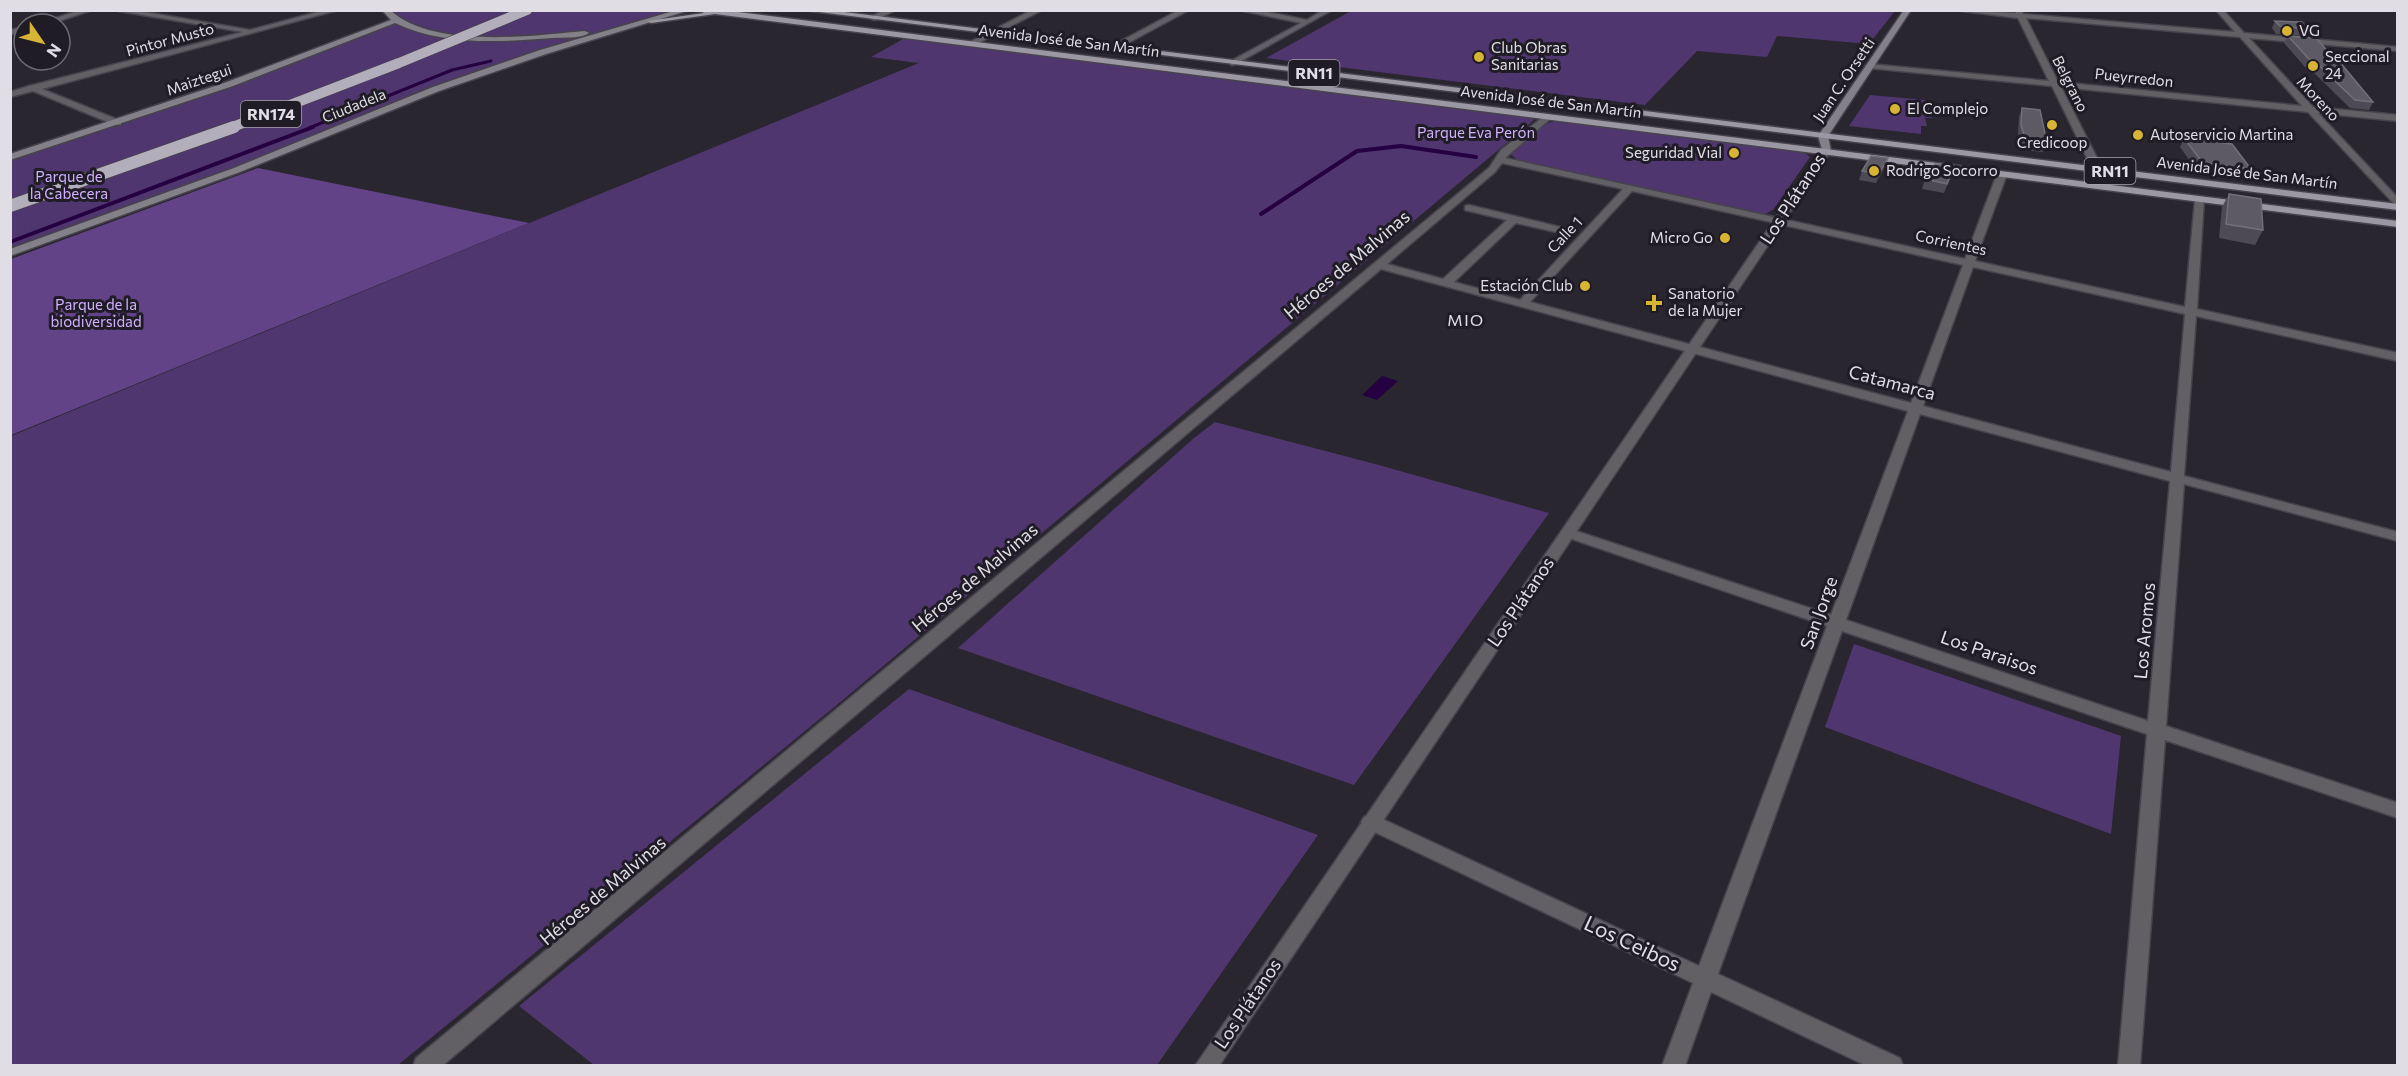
<svg xmlns="http://www.w3.org/2000/svg" width="2408" height="1076" font-family="Commissioner,sans-serif">
<style>
.green{fill:#50366e}
.forest{fill:#624387}
.water{fill:#250142}
.lines{fill:none;stroke-linecap:round;stroke-linejoin:round}
.stream-far1{stroke:#250142;stroke-width:3}
.stream{stroke:#250142;stroke-width:4}
.minor-casing{stroke:#47434d;stroke-width:3}
.tertiary-casing{stroke:#47434d;stroke-width:3}
.secondary-casing{stroke:#47434d;stroke-width:3}
.primary-casing{stroke:#47434d;stroke-width:3}
.minor{fill:#626065;fill-rule:evenodd}
.tertiary{fill:#626065;fill-rule:evenodd}
.secondary{fill:#838088;fill-rule:evenodd}
.primary{fill:#9c98a3;fill-rule:evenodd}
.motorway-bridge-far1-casing{stroke:#47434d;stroke-width:11;stroke-linecap:butt}
.motorway-bridge-casing{stroke:#47434d;stroke-width:14;stroke-linecap:butt}
.motorway-bridge-far1{stroke:#b3aebb;stroke-width:10}
.motorway-bridge{stroke:#b3aebb;stroke-width:12}
.wall{fill:#4e4a55}
.shaded-wall{fill:#393540}
.building{fill:#5e5a64;stroke:#726f78;stroke-width:1.5}
.poi-dot{fill:#d7b434;stroke:#201c26;stroke-width:2}
.labels{text-anchor:middle;stroke-width:6;stroke-linejoin:round;paint-order:stroke}
.far-poi-label{font-size:15px;fill:#e0dee4;stroke:#201c26;text-anchor:start}
.far-street-label{font-size:15px;fill:#e0dee4;stroke:#201c26}
.far-park-label{font-size:15px;fill:#d1b0fe;stroke:#201c26}
.shield{fill:#201c26;stroke:#a6a4ab;stroke-width:1.5}
.shield-label{font-size:16px;font-weight:bold;fill:#e0dee4}
.far-neighbourhood-label{font-size:16px;letter-spacing:1.5px;fill:#e0dee4;stroke:#201c26}
.street-label{font-size:18px;fill:#e0dee4;stroke:#201c26}
.near-street-label{font-size:21px;fill:#e0dee4;stroke:#201c26}
</style>
<rect width="100%" height="100%" fill="#2a2630"/>
<!-- green -->
<path class="green" d="M 385,11 L 687,11 L 495,68 L 237,170 L 11,253 L 10,157 L 118,123 L 394,21 Z
M 1351,11 L 1351,10 L 1895,11 L 1869,44 L 1777,36 L 1767,57 L 1697,51 L 1645,105 L 1266,58 Z
M 905,38 L 1530,117 L 1534,120 L 838,704 L 398,1065 L 11,1066 L 11,436 L 919,63 L 871,57 Z
M 1870,95 L 1926,100 L 1932,118 L 1925,118 L 1927,126 L 1921,126 L 1921,134 L 1849,126 Z
M 1560,120 L 1803,151 L 1810,157 L 1773,210 L 1765,214 L 1758,213 L 1519,161 L 1510,154 L 1544,124 Z
M 1215,422 L 1375,464 L 1549,513 L 1354,785 L 958,648 L 1194,438 Z
M 1854,644 L 2121,736 L 2111,834 L 1825,727 Z
M 909,689 L 1318,835 L 1157,1065 L 594,1065 L 519,1006 Z"/>
<!-- forest -->
<path class="forest" d="M 258,168 L 529,223 L 11,435 L 11,259 Z"/>
<!-- water -->
<path class="water" d="M 1382,376 L 1398,381 L 1377,400 L 1362,395 Z"/>
<g class="lines">
<!-- stream-far1 -->
<path class="stream-far1" d="M 309,128 L 452,70 L 491,61"/>
<!-- stream -->
<path class="stream" d="M 1261,214 L 1357,151 L 1401,146 L 1476,157
M 10,242 L 313,127"/>
<!-- minor casing -->
<g class="minor-casing">
<path id="minor" d="M 80,10 L 92,10 L 50,24 L 38,24 Z
M 113,10 L 133,10 L 250,30 L 325,10 L 338,10 L 42,89 L 121,121 L 121,125 L 115,125 L 33,91 L 10,97 L 10,92 L 29,86 L 243,32 Z
M 885,10 L 896,10 L 875,20 L 868,18 Z
M 1032,10 L 1042,10 L 973,46 L 966,44 Z
M 1179,10 L 1189,10 L 1115,50 L 1108,48 Z
M 1239,10 L 1257,10 L 1307,20 L 1323,10 L 1332,10 L 1234,65 L 1231,65 L 1231,61 L 1301,23 Z
M 1954,10 L 2016,13 L 2015,10 L 2022,10 L 2023,14 L 2235,32 L 2216,10 L 2223,10 L 2244,33 L 2398,47 L 2398,51 L 2249,38 L 2313,107 L 2398,115 L 2398,121 L 2318,113 L 2398,198 L 2398,208 L 2308,112 L 2061,87 L 2103,170 L 2098,173 L 2093,170 L 2052,86 L 1869,68 L 1865,66 L 1869,64 L 2049,81 L 2018,18 ZM 2026,18 L 2240,37 L 2302,106 L 2058,82 Z
M 24,27 L 24,31 L 10,35 L 10,30 Z
M 1547,114 L 1551,117 L 1550,119 L 1505,158 L 1965,259 L 1997,174 L 2005,172 L 2007,174 L 1975,261 L 2185,307 L 2195,200 L 2204,198 L 2197,309 L 2398,353 L 2398,361 L 2196,316 L 2184,476 L 2398,532 L 2398,541 L 2184,484 L 2166,726 L 2398,803 L 2398,818 L 2165,740 L 2140,1066 L 2118,1066 L 2147,734 L 1842,631 L 1718,974 L 1900,1058 L 1903,1066 L 1867,1066 L 1711,992 L 1685,1066 L 1662,1066 L 1693,983 L 1364,827 L 1361,822 L 1364,817 L 1371,814 L 1378,817 L 1699,966 L 1827,626 L 1563,536 L 1561,533 L 1563,530 L 1573,530 L 1831,615 L 1908,411 L 1381,269 L 442,1066 L 413,1066 L 416,1058 L 1489,168 L 1501,150 ZM 1502,163 L 1623,189 L 1520,300 L 1454,282 L 1516,223 L 1560,233 L 1565,230 L 1564,228 L 1469,205 L 1465,206 L 1465,210 L 1507,220 L 1443,279 L 1387,264 L 1495,172 ZM 1632,191 L 1963,265 L 1911,403 L 1530,302 ZM 1973,267 L 2185,314 L 2171,472 L 1923,406 ZM 1920,414 L 2170,481 L 2148,721 L 1846,620 Z"/>
</g>
<!-- tertiary casing -->
<g class="tertiary-casing">
<path id="tertiary" d="M 1823,149 L 1831,151 L 1219,1066 L 1195,1066 Z"/>
</g>
<!-- secondary casing -->
<g class="secondary-casing">
<path id="secondary" d="M 382,10 L 390,10 C 432,49 531,36 585,31 L 589,33 C 580,39 563,37 552,38 C 502,42 442,46 395,23 L 233,86 L 10,160 L 10,154 L 227,82 L 391,20 Z
M 677,10 L 690,10 L 546,54 L 439,91 L 240,172 L 10,256 L 10,249 L 234,168 L 433,87 L 540,50 Z
M 1904,10 L 1911,10 L 1828,136 L 1831,151 L 1823,153 L 1818,136 Z"/>
</g>
<!-- primary casing -->
<g class="primary-casing">
<path id="primary" d="M 698,10 L 722,10 L 2398,221 L 2398,227 L 715,14 L 651,23 L 647,21 L 704,13 Z
M 803,10 L 828,10 L 2398,204 L 2398,210 Z"/>
</g>
<!-- minor -->
<use href="#minor" class="minor"/>
<!-- tertiary -->
<use href="#tertiary" class="tertiary"/>
<!-- secondary -->
<use href="#secondary" class="secondary"/>
<!-- primary -->
<use href="#primary" class="primary"/>
<!-- motorway-bridge-far1 casing -->
<g class="motorway-bridge-far1-casing">
<path id="motorway-bridge-far1" d="M 230,128 L 399,63 L 527,10"/>
</g>
<!-- motorway-bridge casing -->
<g class="motorway-bridge-casing">
<path id="motorway-bridge" d="M 10,206 L 234,127"/>
</g>
<!-- motorway-bridge-far1 -->
<use href="#motorway-bridge-far1" class="motorway-bridge-far1"/>
<!-- motorway-bridge -->
<use href="#motorway-bridge" class="motorway-bridge"/>
</g>
<!-- wall -->
<path class="wall" d="M 2275,21 L 2308,29 L 2305,36 L 2276,34 L 2272,28 Z
M 2288,36 L 2332,56 L 2373,102 L 2369,110 L 2350,108 L 2309,68 L 2305,67 L 2284,43 Z
M 2022,108 L 2047,143 L 2043,152 L 2022,150 L 2018,134 L 2019,117 Z
M 2184,138 L 2251,169 L 2247,178 L 2197,171 L 2180,147 Z
M 1955,166 L 1944,193 L 1922,189 L 1925,179 Z
M 1885,167 L 1876,183 L 1859,180 L 1862,171 Z
M 2229,194 L 2263,230 L 2255,245 L 2219,238 L 2222,207 Z"/>
<!-- shaded-wall -->
<path class="shaded-wall" d="M 1888,158 L 1885,167 L 1876,183 L 1879,174 Z"/>
<!-- building -->
<path class="building" d="M 2275,21 L 2302,22 L 2308,29 L 2280,26 Z
M 2288,36 L 2316,38 L 2332,56 L 2339,61 L 2373,102 L 2355,100 L 2313,60 L 2309,59 Z
M 2022,108 L 2040,110 L 2047,143 L 2026,141 L 2021,125 Z
M 2184,138 L 2232,144 L 2251,169 L 2202,162 Z
M 1871,156 L 1888,158 L 1879,174 L 1862,171 Z
M 1935,164 L 1955,166 L 1947,184 L 1925,179 Z
M 2229,194 L 2261,199 L 2263,230 L 2226,224 Z"/>
<!-- markers -->
<g class="poi-dot">
<circle cx="2287" cy="31" r="6"/>
<circle cx="1479" cy="57" r="6"/>
<circle cx="2313" cy="66" r="6"/>
<circle cx="1895" cy="109" r="6"/>
<circle cx="2052" cy="125" r="6"/>
<circle cx="2138" cy="135" r="6"/>
<circle cx="1734" cy="153" r="6"/>
<circle cx="1874" cy="171" r="6"/>
<circle cx="1725" cy="238" r="6"/>
<circle cx="1585" cy="286" r="6"/>
<path d="M1651 294h6v6h6v6h-6v6h-6v-6h-6v-6h6z"/>
</g>
<g class="labels">
<!-- far-poi labels -->
<g class="far-poi-label">
<text x="2299" y="36">VG</text>
<text x="1491" y="53">Club Obras<tspan x="1491" dy="17">Sanitarias</tspan></text>
<text x="2325" y="62">Seccional<tspan x="2325" dy="17">24</tspan></text>
<text x="1907" y="114">El Complejo</text>
<text x="2150" y="140">Autoservicio Martina</text>
<text x="2052" y="148" text-anchor="middle">Credicoop</text>
<text x="1722" y="158" text-anchor="end">Seguridad Vial</text>
<text x="1886" y="176">Rodrigo Socorro</text>
<text x="1713" y="243" text-anchor="end">Micro Go</text>
<text x="1573" y="291" text-anchor="end">Estación Club</text>
<text x="1668" y="299">Sanatorio<tspan x="1668" dy="17">de la Mujer</tspan></text>
</g>
<!-- far-street labels -->
<g class="far-street-label">
<text transform="translate(170 40) rotate(-15)" y="5">Pintor Musto</text>
<text transform="translate(1069 41) rotate(7)" y="5">Avenida José de San Martín</text>
<text transform="translate(2134 78) rotate(6)" y="5">Pueyrredon</text>
<text transform="translate(199 80) rotate(-19)" y="5">Maiztegui</text>
<text transform="translate(1844 80) rotate(-56)" y="5">Juan C. Orsetti</text>
<text transform="translate(2070 84) rotate(63)" y="5">Belgrano</text>
<text transform="translate(2318 99) rotate(47)" y="5">Moreno</text>
<text transform="translate(1551 102) rotate(7)" y="5">Avenida José de San Martín</text>
<text transform="translate(354 106) rotate(-22)" y="5">Ciudadela</text>
<text transform="translate(2247 173) rotate(7)" y="5">Avenida José de San Martín</text>
<text transform="translate(1565 235) rotate(-47)" y="5">Calle 1</text>
<text transform="translate(1951 243) rotate(12)" y="5">Corrientes</text>
</g>
<!-- far-park labels -->
<g class="far-park-label">
<text x="1476" y="138">Parque Eva Perón</text>
<text x="69" y="182">Parque de<tspan x="69" dy="17">la Cabecera</tspan></text>
<text x="96" y="310">Parque de la<tspan x="96" dy="17">biodiversidad</tspan></text>
</g>
<!-- shield labels -->
<g class="shield">
<rect x="1288.5" y="60" width="51" height="26" rx="4.5"/>
<rect x="241" y="101" width="60" height="26" rx="4.5"/>
<rect x="2084.5" y="158" width="51" height="26" rx="4.5"/>
</g>
<g class="shield-label">
<text x="1314" y="79">RN11</text>
<text x="271" y="120">RN174</text>
<text x="2110" y="177">RN11</text>
</g>
<!-- far-neighbourhood labels -->
<g class="far-neighbourhood-label">
<text x="1466" y="326">MIO</text>
</g>
<!-- street labels -->
<g class="street-label">
<text transform="translate(1793 199) rotate(-57)" y="6">Los Plátanos</text>
<text transform="translate(1347 265) rotate(-40)" y="6">Héroes de Malvinas</text>
<text transform="translate(1892 383) rotate(15)" y="6">Catamarca</text>
<text transform="translate(975 578) rotate(-40)" y="6">Héroes de Malvinas</text>
<text transform="translate(1521 602) rotate(-56)" y="6">Los Plátanos</text>
<text transform="translate(1819 613) rotate(-70)" y="6">San Jorge</text>
<text transform="translate(2145 631) rotate(-85)" y="6">Los Aromos</text>
<text transform="translate(1989 653) rotate(19)" y="6">Los Paraisos</text>
<text transform="translate(603 891) rotate(-40)" y="6">Héroes de Malvinas</text>
<text transform="translate(1248 1004) rotate(-56)" y="6">Los Plátanos</text>
</g>
<!-- near-street labels -->
<g class="near-street-label">
<text transform="translate(1632 944) rotate(25)" y="7">Los Ceibos</text>
</g>
</g>
<!-- border -->
<rect width="2408" height="1076" fill="none" stroke="#e0dee4" stroke-width="24"/>
<!-- north arrow -->
<g transform="translate(42 42) rotate(125)"><circle r="28" fill="#201c26" stroke="#6d6a72" stroke-width="1.5"/>
<path d="M0-4.5L10 22L0 15L-10 22Z" fill="#d7b434"/>
<text y="-9" font-size="16" font-weight="bold" text-anchor="middle" fill="#e0dee4">N</text>
</g>
</svg>
